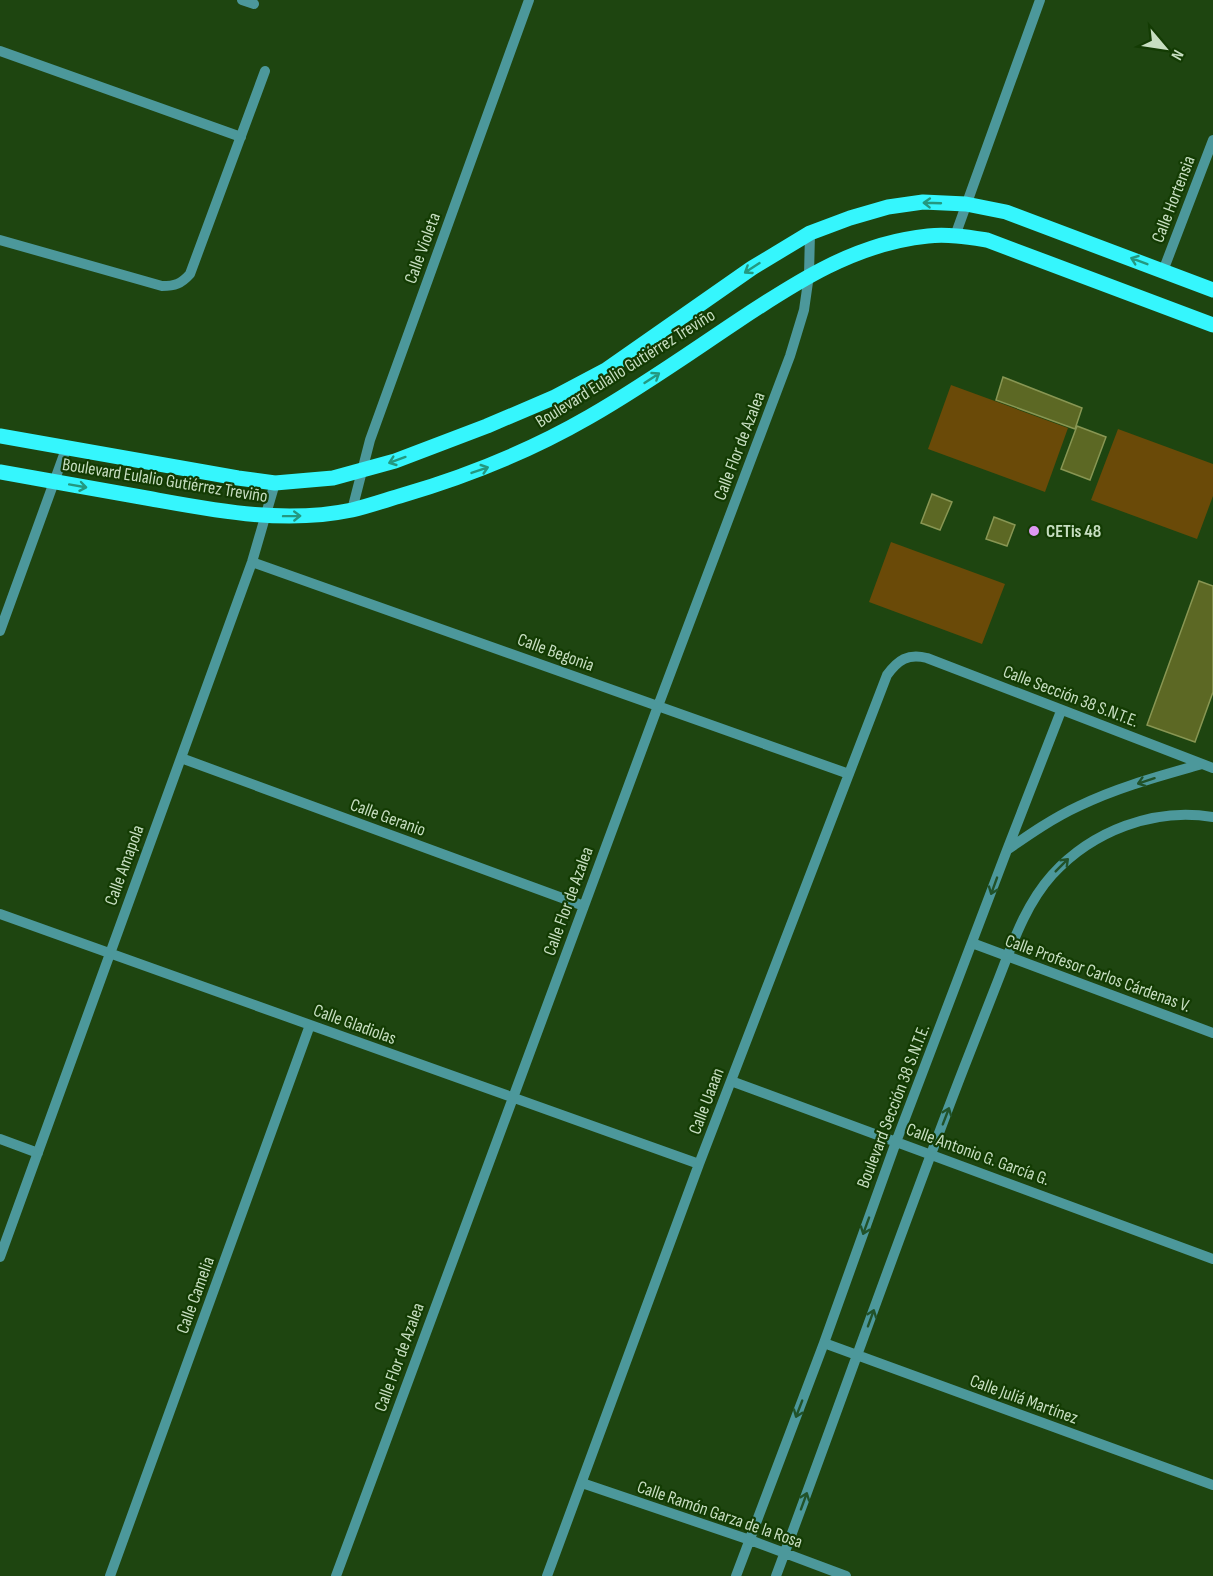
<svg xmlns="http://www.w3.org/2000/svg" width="1213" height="1576" font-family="'Sofia Sans Condensed',sans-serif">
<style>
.green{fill:#6a4a08}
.building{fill:#5c6824;stroke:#889653;stroke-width:1.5}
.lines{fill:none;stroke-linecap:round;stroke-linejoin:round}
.minor{stroke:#4c989b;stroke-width:10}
.major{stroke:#35f6fd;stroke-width:15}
.oneway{stroke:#249880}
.oneway2{stroke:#215229}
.poi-dot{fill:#de98f2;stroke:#133b03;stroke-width:2}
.labels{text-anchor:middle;stroke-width:4.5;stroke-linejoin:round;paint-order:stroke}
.street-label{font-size:18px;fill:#c7dec1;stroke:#133b03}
.poi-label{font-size:18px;font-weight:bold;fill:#c7dec1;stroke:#133b03;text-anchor:start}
</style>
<rect width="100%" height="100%" fill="#1e4510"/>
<!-- green -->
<path class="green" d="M 951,385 L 1068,428 L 1045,492 L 928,449 Z
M 1118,429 L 1213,464 L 1213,496 L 1197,539 L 1091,500 Z
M 891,542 L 1005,584 L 982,644 L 869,602 Z"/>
<!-- building -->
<path class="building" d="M 1003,377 L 1082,408 L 1075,429 L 996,400 Z
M 1077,426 L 1106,437 L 1090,480 L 1061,469 Z
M 932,494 L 952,502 L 940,530 L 921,523 Z
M 994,517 L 1015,525 L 1007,546 L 986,539 Z
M 1199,581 L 1213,586 L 1213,692 L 1195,742 L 1147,725 Z"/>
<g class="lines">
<!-- minor -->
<path class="minor" d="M 242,0 L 254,4
M 0,51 L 241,137
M 955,236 L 1040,0
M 0,240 L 162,286 C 175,286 181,284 190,274 L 265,71
M 1163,271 L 1213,140
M 352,510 L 370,440 L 529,0
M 252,562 L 849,774
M 0,631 L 66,449
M 181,758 L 584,906
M 1007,850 L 1061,711
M 0,914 L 699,1164
M 972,943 L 1213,1033
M 731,1081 L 1213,1259
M 0,1139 L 38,1153
M 0,1257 L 252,562 L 275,483
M 824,1343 L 1213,1485
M 582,1483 L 750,1540 L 846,1576
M 110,1576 L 310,1025
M 336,1576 L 658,706 L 790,356 L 804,310 L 809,275 L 810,233
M 547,1576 L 699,1164 L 887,675 C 898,660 908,653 927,658 L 1213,768
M 736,1576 L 824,1343 L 896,1142 L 1007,850 C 1030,834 1053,818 1079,806 C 1118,787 1160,776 1202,764
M 776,1576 C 839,1408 898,1238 963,1070 C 975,1040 987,1009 999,978 C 1013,942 1026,904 1052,875 C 1092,831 1154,807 1213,817"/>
<!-- major -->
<path class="major" d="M 0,436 L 238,478 L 275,483 L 333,478 L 395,461 L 487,426 L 555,397 L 606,370 L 752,268 L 810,233 L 850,218 L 888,207 L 923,202 L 966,204 L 1006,212 L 1213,290
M 0,472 C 51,481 101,490 152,499 C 218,511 285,524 352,510 C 369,506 386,500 403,495 C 468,476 530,451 589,417 C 640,388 688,354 736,322 C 796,282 856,243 928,236 C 948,234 967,237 987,240 L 1213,325"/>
</g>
<!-- one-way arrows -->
<defs><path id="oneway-shaft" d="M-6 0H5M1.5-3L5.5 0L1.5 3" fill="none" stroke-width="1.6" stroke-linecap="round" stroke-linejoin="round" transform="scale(1.5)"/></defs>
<g class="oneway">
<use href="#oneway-shaft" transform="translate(932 203) rotate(-178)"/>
<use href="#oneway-shaft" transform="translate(1139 261) rotate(-159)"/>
<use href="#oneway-shaft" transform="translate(752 268) rotate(147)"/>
<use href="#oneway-shaft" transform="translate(652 378) rotate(-33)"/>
<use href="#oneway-shaft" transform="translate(397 460) rotate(160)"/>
<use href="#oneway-shaft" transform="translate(480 470) rotate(-19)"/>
<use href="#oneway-shaft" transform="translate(78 486) rotate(10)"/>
<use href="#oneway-shaft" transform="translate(292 516) rotate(-1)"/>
</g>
<g class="oneway2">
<use href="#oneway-shaft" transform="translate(1146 781) rotate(162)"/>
<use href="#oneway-shaft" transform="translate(1062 865) rotate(-45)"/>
<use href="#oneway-shaft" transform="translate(994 886) rotate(110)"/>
<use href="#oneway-shaft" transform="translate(946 1116) rotate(-69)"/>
<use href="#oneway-shaft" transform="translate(866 1226) rotate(110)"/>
<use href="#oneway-shaft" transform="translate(871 1318) rotate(-70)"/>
<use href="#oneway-shaft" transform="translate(799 1409) rotate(111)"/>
<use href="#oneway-shaft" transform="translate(804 1501) rotate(-70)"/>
</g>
<!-- markers -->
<circle class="poi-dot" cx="1034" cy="531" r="6"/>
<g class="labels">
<!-- street labels -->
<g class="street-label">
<text transform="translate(1173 199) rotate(-69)" y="6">Calle Hortensia</text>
<text transform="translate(422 248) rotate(-70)" y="6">Calle Violeta</text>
<text transform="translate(625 368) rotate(-32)" y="6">Boulevard Eulalio Gutiérrez Treviño</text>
<text transform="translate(739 446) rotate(-69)" y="6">Calle Flor de Azalea</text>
<text transform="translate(165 480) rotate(9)" y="6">Boulevard Eulalio Gutiérrez Treviño</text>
<text transform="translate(556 652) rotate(20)" y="6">Calle Begonia</text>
<text transform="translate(1071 696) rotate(21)" y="6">Calle Sección 38 S.N.T.E.</text>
<text transform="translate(388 817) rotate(20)" y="6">Calle Geranio</text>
<text transform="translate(124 865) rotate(-70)" y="6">Calle Amapola</text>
<text transform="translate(568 901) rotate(-70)" y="6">Calle Flor de Azalea</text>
<text transform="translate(1098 973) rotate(20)" y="6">Calle Profesor Carlos Cárdenas V.</text>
<text transform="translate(355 1024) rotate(20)" y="6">Calle Gladiolas</text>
<text transform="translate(706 1101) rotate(-69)" y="6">Calle Uaaan</text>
<text transform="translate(893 1106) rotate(-69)" y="6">Boulevard Sección 38 S.N.T.E.</text>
<text transform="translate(978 1154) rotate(20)" y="6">Calle Antonio G. García G.</text>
<text transform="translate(195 1295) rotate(-70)" y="6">Calle Camelia</text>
<text transform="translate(399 1357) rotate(-70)" y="6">Calle Flor de Azalea</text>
<text transform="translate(1024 1399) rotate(20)" y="6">Calle Juliá Martínez</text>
<text transform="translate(720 1514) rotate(19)" y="6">Calle Ramón Garza de la Rosa</text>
</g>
<!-- poi labels -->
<g class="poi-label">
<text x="1046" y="537">CETis 48</text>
</g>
</g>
<!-- north arrow -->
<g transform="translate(1165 48) rotate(119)" stroke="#133b03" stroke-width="4.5" paint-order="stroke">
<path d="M0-4.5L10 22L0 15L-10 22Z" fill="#c7dec1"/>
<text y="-9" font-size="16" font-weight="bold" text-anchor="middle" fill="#c7dec1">N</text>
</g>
</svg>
